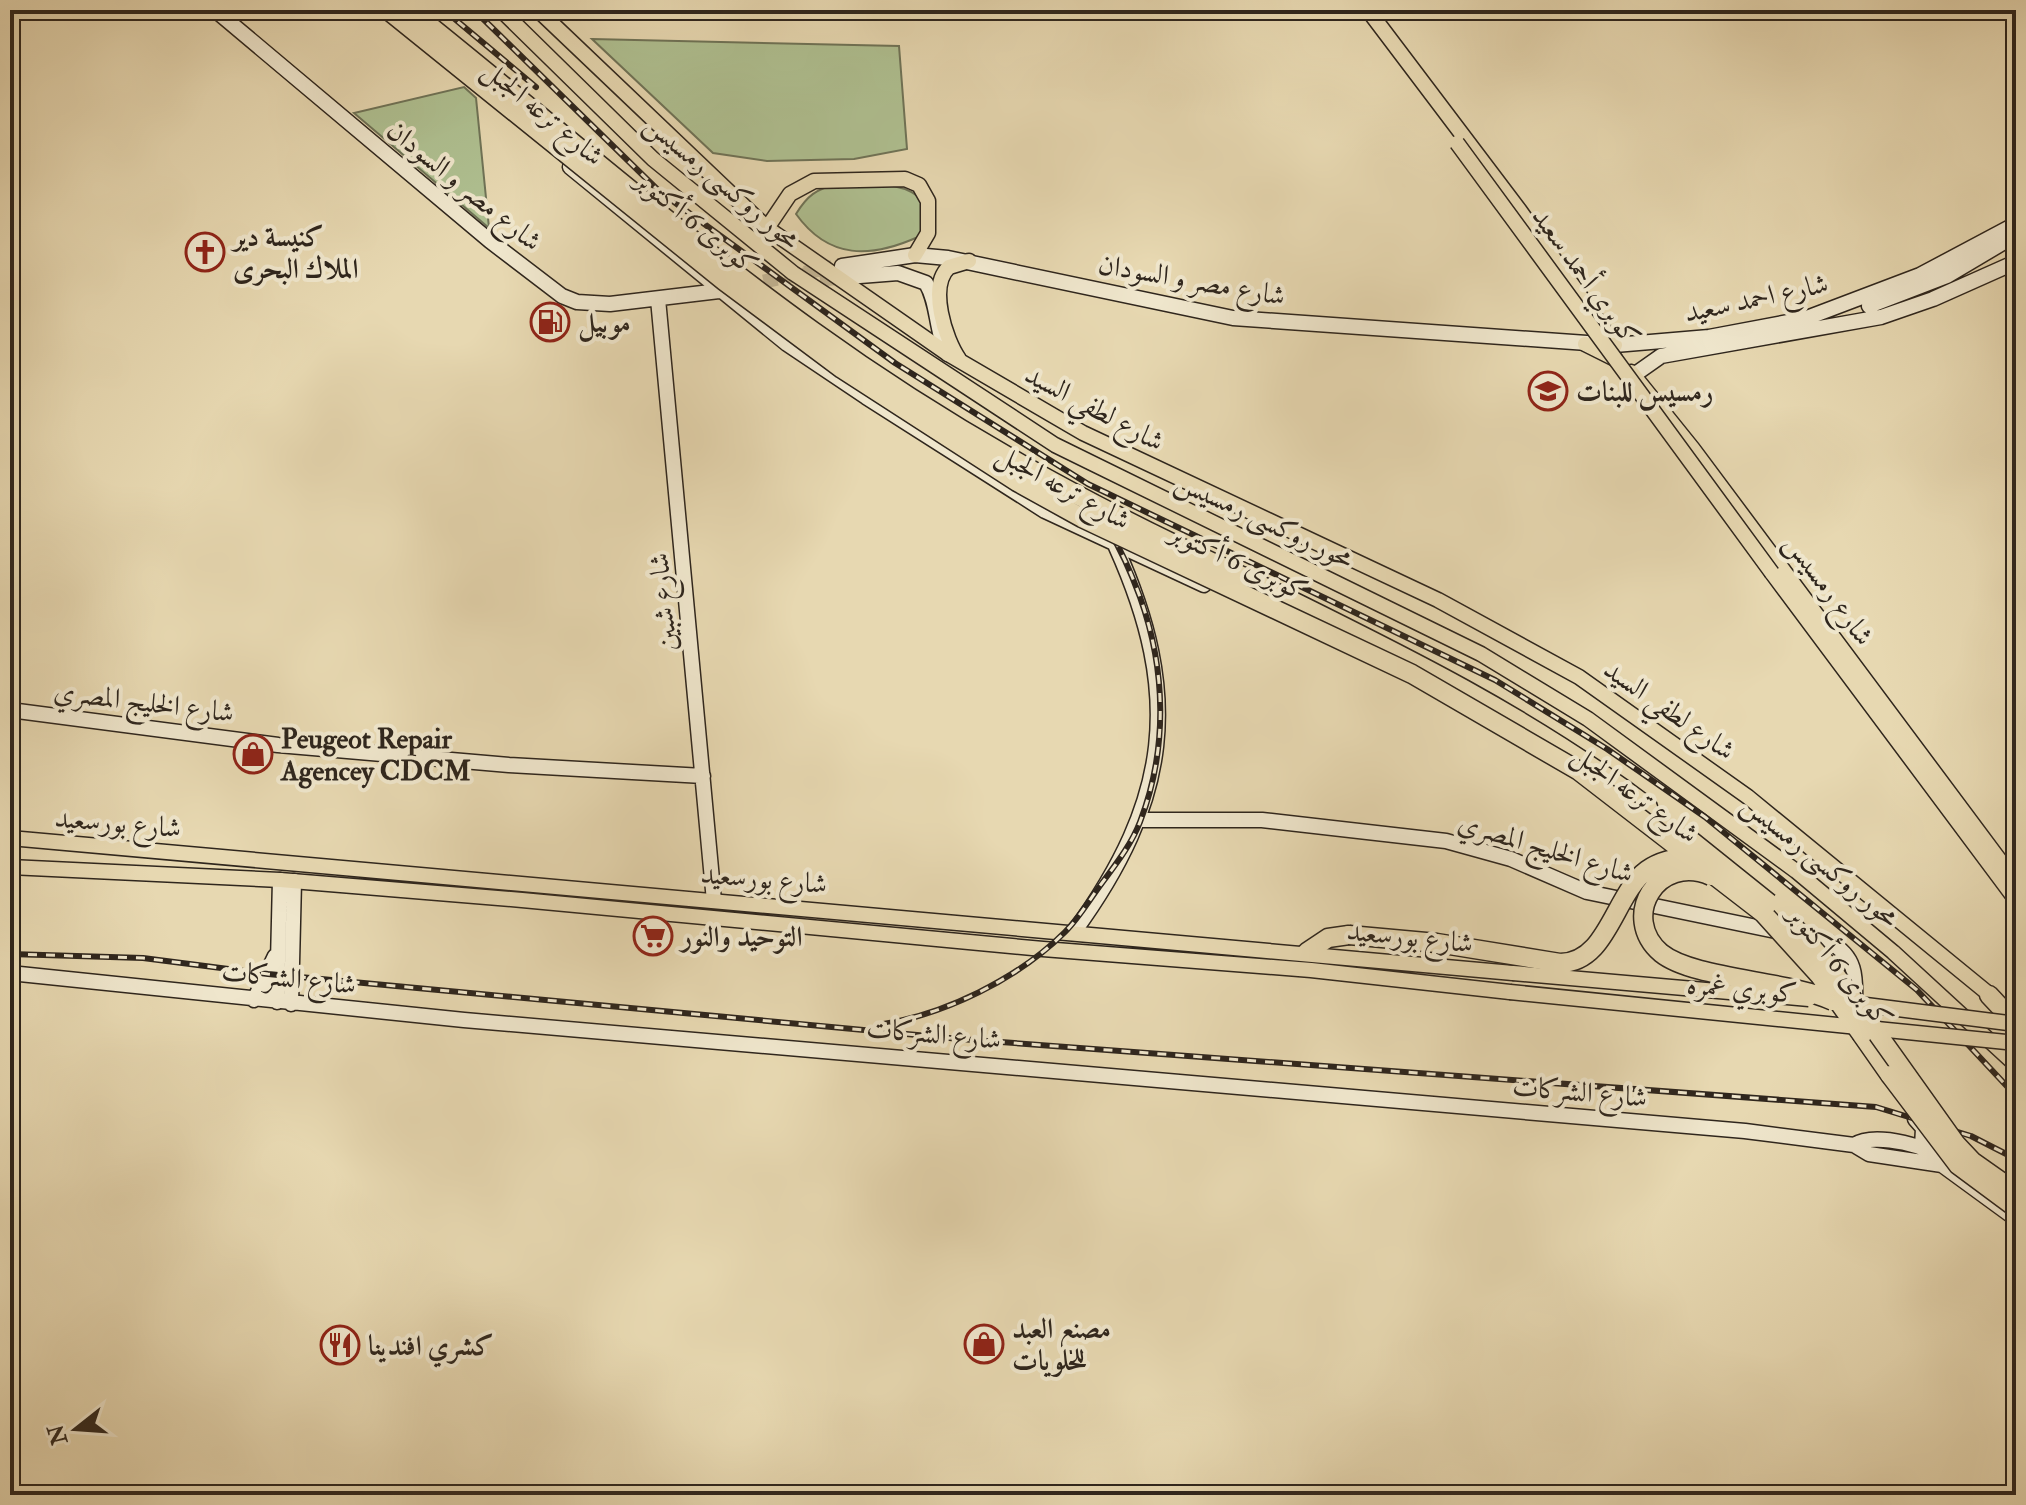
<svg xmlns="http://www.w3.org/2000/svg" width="2026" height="1505" font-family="'IM FELL Double Pica',Amiri,serif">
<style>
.green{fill:#afc091;stroke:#6f7357;stroke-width:2}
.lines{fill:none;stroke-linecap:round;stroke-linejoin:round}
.secondary-tunnel{stroke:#c2b493;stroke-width:14;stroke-dasharray:14 7;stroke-linecap:butt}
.secondary-casing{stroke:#2f261d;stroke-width:17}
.primary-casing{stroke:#2f261d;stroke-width:17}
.highway-casing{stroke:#2f261d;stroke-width:21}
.secondary{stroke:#efe6cc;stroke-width:14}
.primary{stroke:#e7d8b1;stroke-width:14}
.highway{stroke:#e7d8b1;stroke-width:18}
.rail-casing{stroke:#2f261d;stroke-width:6}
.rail{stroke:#efe6cc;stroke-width:3;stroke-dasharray:9;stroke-linecap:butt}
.primary-bridge-casing{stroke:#2f261d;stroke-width:17;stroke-linecap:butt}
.highway-bridge-casing{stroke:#2f261d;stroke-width:21;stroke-linecap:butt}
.primary-bridge{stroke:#e7d8b1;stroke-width:14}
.highway-bridge{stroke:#e7d8b1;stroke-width:18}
.labels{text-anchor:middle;stroke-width:8;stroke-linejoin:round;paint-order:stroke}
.street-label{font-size:28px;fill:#2f261d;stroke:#efe6cc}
.poi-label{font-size:28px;font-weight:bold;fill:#2f261d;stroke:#efe6cc;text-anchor:start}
</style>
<rect width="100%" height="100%" fill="#e7d8b1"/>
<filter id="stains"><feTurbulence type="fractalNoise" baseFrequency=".0025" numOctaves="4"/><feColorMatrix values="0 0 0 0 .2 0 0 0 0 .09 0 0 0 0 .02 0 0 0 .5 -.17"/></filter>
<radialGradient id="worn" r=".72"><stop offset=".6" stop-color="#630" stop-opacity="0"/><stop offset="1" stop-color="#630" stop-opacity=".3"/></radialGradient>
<!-- green -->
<path class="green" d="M 592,39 L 899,46 L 907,149 L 854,159 L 767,161 L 713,153 Z
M 464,87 L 476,98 L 489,228 L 354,113 Z
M 837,184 C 866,187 902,178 923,201 L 924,225 L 918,237 C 871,258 829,260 796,214 C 807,196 816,189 837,184 Z"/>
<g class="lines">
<!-- secondary-tunnel -->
<path class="secondary-tunnel" d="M 800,274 L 817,280 L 846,277
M 743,286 L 832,267"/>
<!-- secondary casing -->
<g class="secondary-casing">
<path id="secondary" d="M 215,10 L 490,241 L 562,296 L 577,302 L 610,304 L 719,291
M 570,167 L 787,344 L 866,397 L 1045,511 L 1204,585
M 842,266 L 915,255 L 948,258 L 1233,318 L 1615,345 L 1709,337 L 1804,319 L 1920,275 L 2016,224
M 847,277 L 898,273 L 926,283 C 939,305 935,331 948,354
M 658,299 L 714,901
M 1869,306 L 1947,276 L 2016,235
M 1634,375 L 1661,356 L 1881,317 L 1933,299 L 2016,262
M 10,710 L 278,745 L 509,765 L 703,776
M 1139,820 L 1262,820 L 1446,841 L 1511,859 L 1587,892 L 1829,942 C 1856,956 1856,976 1855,1004
M 1074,932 C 1170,800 1183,696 1116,547
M 10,973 L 464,1020 L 1745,1131 L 1854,1145 L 1869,1154 L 1942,1165 L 2016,1219
M 254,1000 L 275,956
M 277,1002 L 280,880
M 291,1004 L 294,881
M 1915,1119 L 1923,1128 L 1922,1147
M 1854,1145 C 1875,1131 1933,1147 1951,1163"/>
</g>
<!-- primary casing -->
<g class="primary-casing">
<path id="primary" d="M 501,10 L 653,159 L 793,273 L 1055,445 L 1481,654 L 1588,719 L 1796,871 L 1893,952 L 2016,1065
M 538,10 L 767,228 L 948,354 L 1083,433 L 1438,600 L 1579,677 L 1748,797 L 1995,999
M 1368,10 L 1520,211 L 1615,345
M 767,228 L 790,194 L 814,181 L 905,179 L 919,185 L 928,201 L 928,233 L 915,255
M 1585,344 L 1615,359
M 959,359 C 945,339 928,286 949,267 L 969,261
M 1631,372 L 1693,449 L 2016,882
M 1772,573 L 2016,900
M 10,838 L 1513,973
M 10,867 L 280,880 L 522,900 L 1043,949 L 1311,970 L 1510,992"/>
</g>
<!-- highway casing -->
<g class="highway-casing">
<path id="highway" d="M 1244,577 C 1384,646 1523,712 1648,807
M 1307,952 L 1328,938 L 1349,935
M 1989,995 L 2016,1024
M 1862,1035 L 1890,1075"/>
</g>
<!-- secondary -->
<use href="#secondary" class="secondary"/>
<!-- primary -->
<use href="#primary" class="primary"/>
<!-- highway -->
<use href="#highway" class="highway"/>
<!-- rail casing -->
<g class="rail-casing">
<path id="rail" d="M 444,10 L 536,87
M 474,10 L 659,191 L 895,363 L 1088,484 L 1495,680 L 1607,749 L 1705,817 L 1917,990 L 2016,1096
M 10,954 L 143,958 L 268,974 L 960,1039 L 1876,1107 L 1971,1136 L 2016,1159
M 878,1025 C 944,1015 1018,979 1065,932 C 1079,918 1090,899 1102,883 C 1116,864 1131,845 1140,822 C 1168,749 1166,670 1140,597 C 1123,551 1102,507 1061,478"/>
</g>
<!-- rail -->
<use href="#rail" class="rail"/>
<!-- primary-bridge casing -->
<g class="primary-bridge-casing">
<path id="primary-bridge" d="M 1457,143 L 1772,573
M 1513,973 L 1809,999
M 1510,992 L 2016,1043
M 1850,1003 L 2016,1024"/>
</g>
<!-- highway-bridge casing -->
<g class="highway-bridge-casing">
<path id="highway-bridge" d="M 388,10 L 724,281 L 842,369 L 1017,482 L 1082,518 L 1412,674 L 1579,771 L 1763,913 L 1820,976 L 1862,1035
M 410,10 C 544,117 674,231 813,331 C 950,430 1091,507 1244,577
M 1683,834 L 1769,903
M 1711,876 C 1658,853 1619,917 1661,953 C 1693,979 1787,980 1833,1001
M 1788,920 L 1832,970 L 1956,1144 L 1972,1161 L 2016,1192
M 1349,935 L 1437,943 L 1560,963 C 1608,963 1614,894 1647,870 C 1661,860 1678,857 1695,856
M 1890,1075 L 1958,1165 L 2016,1208"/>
</g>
<!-- primary-bridge -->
<use href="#primary-bridge" class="primary-bridge"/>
<!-- highway-bridge -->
<use href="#highway-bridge" class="highway-bridge"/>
</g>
<!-- icons -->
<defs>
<g id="church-ring" transform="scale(2)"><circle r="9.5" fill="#efe6cc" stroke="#8f2418" stroke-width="1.5"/><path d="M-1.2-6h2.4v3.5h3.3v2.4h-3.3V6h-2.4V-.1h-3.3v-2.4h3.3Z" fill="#8f2418"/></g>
<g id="fuel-ring" transform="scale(2)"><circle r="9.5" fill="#efe6cc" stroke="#8f2418" stroke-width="1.5"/><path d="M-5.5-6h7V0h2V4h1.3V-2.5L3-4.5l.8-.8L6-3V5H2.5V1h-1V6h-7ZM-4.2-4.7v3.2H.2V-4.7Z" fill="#8f2418"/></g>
<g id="school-ring" transform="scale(2)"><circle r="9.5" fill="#efe6cc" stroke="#8f2418" stroke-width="1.5"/><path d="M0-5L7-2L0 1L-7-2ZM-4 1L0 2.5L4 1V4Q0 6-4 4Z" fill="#8f2418"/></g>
<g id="shop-ring" transform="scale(2)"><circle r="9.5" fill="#efe6cc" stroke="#8f2418" stroke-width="1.5"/><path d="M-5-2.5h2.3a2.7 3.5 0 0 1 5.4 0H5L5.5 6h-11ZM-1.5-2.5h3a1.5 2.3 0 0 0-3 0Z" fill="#8f2418"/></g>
<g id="supermarket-ring" transform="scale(2)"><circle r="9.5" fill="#efe6cc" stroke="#8f2418" stroke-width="1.5"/><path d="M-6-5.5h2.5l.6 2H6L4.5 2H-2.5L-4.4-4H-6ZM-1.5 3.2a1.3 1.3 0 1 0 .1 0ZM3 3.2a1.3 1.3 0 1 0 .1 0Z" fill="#8f2418"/></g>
<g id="restaurant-ring" transform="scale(2)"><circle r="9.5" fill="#efe6cc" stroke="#8f2418" stroke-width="1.5"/><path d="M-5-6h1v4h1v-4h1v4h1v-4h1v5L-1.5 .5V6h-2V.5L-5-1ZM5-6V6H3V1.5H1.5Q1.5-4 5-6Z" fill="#8f2418"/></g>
</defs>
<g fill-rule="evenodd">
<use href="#church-ring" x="205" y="252"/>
<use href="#fuel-ring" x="550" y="322"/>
<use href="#school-ring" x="1548" y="391"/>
<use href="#shop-ring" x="253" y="754"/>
<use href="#supermarket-ring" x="653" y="936"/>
<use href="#shop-ring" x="984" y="1344"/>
<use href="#restaurant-ring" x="340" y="1345"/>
</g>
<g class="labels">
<!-- street labels -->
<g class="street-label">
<text transform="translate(544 112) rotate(40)" y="10">شارع ترعه الجبل</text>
<text transform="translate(723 181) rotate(40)" y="10">محور روكسى رمسيس</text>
<text transform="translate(465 185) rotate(39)" y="10">شارع مصر و السودان</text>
<text transform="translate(697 222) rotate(39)" y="10">كوبرى 6 أكتوبر</text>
<text transform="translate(1587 276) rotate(54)" y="10">كوبري أحمد سعيد</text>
<text transform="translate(1192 279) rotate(10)" y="10">شارع مصر و السودان</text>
<text transform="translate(1756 297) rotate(-12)" y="10">شارع احمد سعيد</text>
<text transform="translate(1095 407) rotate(28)" y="10">شارع لطفي السيد</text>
<text transform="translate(1064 486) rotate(29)" y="10">شارع ترعه الجبل</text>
<text transform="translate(1265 519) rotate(25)" y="10">محور روكسى رمسيس</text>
<text transform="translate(1239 561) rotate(25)" y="10">كوبرى 6 أكتوبر</text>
<text transform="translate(1830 589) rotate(54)" y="10">شارع رمسيس</text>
<text transform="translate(662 602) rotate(-95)" y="10">شارع شبين</text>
<text transform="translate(144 701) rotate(7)" y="10">شارع الخليج المصري</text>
<text transform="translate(1670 709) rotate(35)" y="10">شارع لطفي السيد</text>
<text transform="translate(1636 793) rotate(36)" y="10">شارع ترعه الجبل</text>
<text transform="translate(118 822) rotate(5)" y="10">شارع بورسعيد</text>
<text transform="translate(1546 847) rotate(17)" y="10">شارع الخليج المصري</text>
<text transform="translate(1821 860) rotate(39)" y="10">محور روكسى رمسيس</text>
<text transform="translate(764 878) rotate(5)" y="10">شارع بورسعيد</text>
<text transform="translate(1410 936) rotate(6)" y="10">شارع بورسعيد</text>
<text transform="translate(1841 966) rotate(51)" y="10">كوبرى 6 أكتوبر</text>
<text transform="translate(289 977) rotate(6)" y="10">شارع الشركات</text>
<text transform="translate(1742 988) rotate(5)" y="10">كوبري غمره</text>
<text transform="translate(934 1033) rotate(5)" y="10">شارع الشركات</text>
<text transform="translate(1580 1091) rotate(5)" y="10">شارع الشركات</text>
</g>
<!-- poi labels -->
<g class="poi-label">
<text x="233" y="246">كنيسة دير<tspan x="233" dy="32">الملاك البحرى</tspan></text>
<text x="578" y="332">موبيل</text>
<text x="1576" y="401">رمسيس للبنات</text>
<text x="281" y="748">Peugeot Repair<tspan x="281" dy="32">Agencey CDCM</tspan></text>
<text x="681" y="946">التوحيد والنور</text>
<text x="1012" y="1338">مصنع العبد<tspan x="1012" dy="32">للحلويات</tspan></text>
<text x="368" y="1355">كشري افندينا</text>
</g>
</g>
<!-- margin -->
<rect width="2026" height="1505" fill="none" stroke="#e7d8b1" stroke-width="40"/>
<rect x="12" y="12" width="2002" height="1481" fill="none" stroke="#2f261d" stroke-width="4"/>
<rect x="20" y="20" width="1986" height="1465" fill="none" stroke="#2f261d" stroke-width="2"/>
<!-- north arrow -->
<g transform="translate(76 1429) rotate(253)" stroke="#efe6cc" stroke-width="6" paint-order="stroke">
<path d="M0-6L14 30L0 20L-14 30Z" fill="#2f261d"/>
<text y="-12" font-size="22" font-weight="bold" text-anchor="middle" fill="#2f261d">N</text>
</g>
<rect width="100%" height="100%" filter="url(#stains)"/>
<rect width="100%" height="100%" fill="url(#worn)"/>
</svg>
